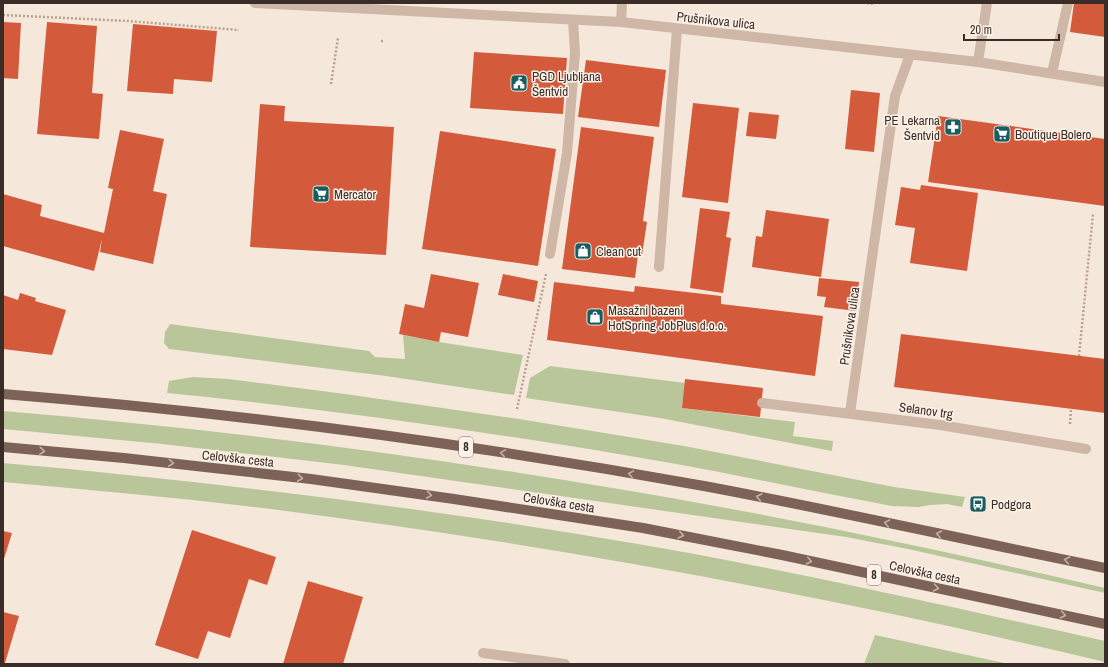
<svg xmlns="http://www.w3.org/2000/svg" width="1108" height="667" font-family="'Archivo Narrow',sans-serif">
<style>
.green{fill:#b9c699}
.building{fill:#d35a3b}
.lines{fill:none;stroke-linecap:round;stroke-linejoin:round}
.path{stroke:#baa090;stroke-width:2.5;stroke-dasharray:2 2;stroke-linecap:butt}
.service{stroke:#ceb7a6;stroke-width:10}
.minor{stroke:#ceb7a6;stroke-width:10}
.primary{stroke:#7d6257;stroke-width:10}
.oneway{stroke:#c3b1a7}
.labels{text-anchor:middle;stroke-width:3;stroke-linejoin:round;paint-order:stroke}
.shield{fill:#fcf2e8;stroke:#746761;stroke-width:1}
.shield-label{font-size:12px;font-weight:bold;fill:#3a2c27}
.street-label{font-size:13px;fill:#3a2c27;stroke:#fcf2e8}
.poi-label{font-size:13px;fill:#3a2c27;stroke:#fcf2e8;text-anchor:start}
</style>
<rect width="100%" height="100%" fill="#f5e8db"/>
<!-- green -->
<path class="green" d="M 170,324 L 369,351 L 375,357 L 405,359 L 403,335 L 439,342 L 523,355 L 514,395 L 386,376 L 169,349 L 164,343 L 165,332 Z
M 550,366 L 685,383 L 682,408 L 795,422 L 793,436 L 833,441 L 832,451 L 660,418 L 526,398 L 530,378 Z
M 193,377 L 228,379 L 345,394 L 519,419 L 684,446 L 894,487 L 965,497 L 962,507 L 947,504 L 930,505 L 919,507 L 892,506 C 822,493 752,478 682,465 C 511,435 339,410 167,393 L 169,381 Z
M 3,411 C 245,431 487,464 726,508 C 853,531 979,559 1105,588 L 1105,593 L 908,549 L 846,537 L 344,465 L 162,444 L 3,429 Z
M 3,463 C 216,482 427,508 638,544 C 795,571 950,607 1105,641 L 1105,662 C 830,596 552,545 271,509 C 182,498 92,490 3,482 Z
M 875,635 L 1009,664 L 864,664 Z"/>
<!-- building -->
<path class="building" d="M 1074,3 L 1105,3 L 1105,37 L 1070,32 Z
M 3,22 L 21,23 L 18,79 L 3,78 Z
M 47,22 L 97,26 L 92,93 L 103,94 L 99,139 L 37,134 Z
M 133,24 L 217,31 L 212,82 L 174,79 L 173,94 L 127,91 Z
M 474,52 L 567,58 L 563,114 L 470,108 Z
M 586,60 L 666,70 L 659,127 L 578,117 Z
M 851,90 L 880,93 L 874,152 L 845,149 Z
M 693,103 L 739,108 L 728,203 L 682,197 Z
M 260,104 L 285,106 L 284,121 L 394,127 L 386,255 L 250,247 Z
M 749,112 L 779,115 L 776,139 L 746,136 Z
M 938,116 L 1105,139 L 1105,206 L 928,182 Z
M 581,127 L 654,137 L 643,221 L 647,222 L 642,255 L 638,255 L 635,278 L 562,269 Z
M 120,130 L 164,139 L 153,191 L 167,194 L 153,264 L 100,252 L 102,239 L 94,271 L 3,246 L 3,194 L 42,205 L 40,216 L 104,233 L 113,189 L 108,188 Z
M 440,131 L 556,149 L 538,266 L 422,249 Z
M 921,185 L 978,193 L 967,271 L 910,263 L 915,228 L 895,225 L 901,187 L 920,190 Z
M 700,208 L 730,212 L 726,237 L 731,238 L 723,293 L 690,288 Z
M 766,210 L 829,219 L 821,277 L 752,267 L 756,236 L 762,237 Z
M 431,274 L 479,283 L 468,337 L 441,332 L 439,342 L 399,334 L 405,304 L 424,308 Z
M 503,274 L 538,281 L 534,302 L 498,295 Z
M 819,278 L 859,282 L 856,311 L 824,307 L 826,297 L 817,296 Z
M 554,282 L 634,292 L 635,286 L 721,296 L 721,304 L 823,316 L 815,376 L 547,340 Z
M 20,293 L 36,298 L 35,301 L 66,310 L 52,355 L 3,349 L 3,295 L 18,300 Z
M 901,334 L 1105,359 L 1105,413 L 894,387 Z
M 685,379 L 763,388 L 760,417 L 682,408 Z
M 192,530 L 276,557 L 267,585 L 249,579 L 230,638 L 208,631 L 198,659 L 155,645 Z
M 3,531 L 12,533 L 3,562 Z
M 308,581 L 363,597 L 343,664 L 283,664 Z
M 3,612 L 19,616 L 5,663 L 3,663 Z"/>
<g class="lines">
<!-- path -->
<path class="path" d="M 867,3 L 875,4
M 3,15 L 128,21 L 239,30
M 381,41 L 384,41
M 331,84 L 338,38
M 1079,356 L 1093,214
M 517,409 L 546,274
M 1070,424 L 1071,409"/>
<!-- service -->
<path class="service" d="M 1052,73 L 1068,3
M 550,254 L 567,153 L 575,53 L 573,20
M 659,267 L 677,29
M 483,653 L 565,664"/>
<!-- minor -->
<path class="minor" d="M 255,3 L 621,22 L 978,62 L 1105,82
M 621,22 L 622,3
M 978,62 L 987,3
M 762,403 L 940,425 L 1086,449
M 850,413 L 895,96 L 910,55"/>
<!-- primary -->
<path class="primary" d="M 3,394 C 238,413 472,444 704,486 C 838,511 971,541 1105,568
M 3,447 L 124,458 L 311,479 L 454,499 L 643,528 L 782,555 L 1105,624"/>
</g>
<!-- one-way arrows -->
<defs><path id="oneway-chevron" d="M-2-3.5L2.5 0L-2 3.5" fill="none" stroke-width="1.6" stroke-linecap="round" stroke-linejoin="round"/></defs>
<g class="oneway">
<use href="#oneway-chevron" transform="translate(42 451) rotate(5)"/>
<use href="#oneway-chevron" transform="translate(503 453) rotate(-171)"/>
<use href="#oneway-chevron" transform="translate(171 463) rotate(6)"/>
<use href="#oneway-chevron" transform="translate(631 474) rotate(-170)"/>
<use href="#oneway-chevron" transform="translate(300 478) rotate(6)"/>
<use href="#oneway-chevron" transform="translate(429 495) rotate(8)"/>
<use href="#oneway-chevron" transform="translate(759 497) rotate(-169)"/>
<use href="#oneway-chevron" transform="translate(887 523) rotate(-169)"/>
<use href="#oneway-chevron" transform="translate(939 534) rotate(-168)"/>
<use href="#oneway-chevron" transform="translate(681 535) rotate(11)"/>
<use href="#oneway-chevron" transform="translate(1067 560) rotate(-169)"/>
<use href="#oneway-chevron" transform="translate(809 561) rotate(12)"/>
<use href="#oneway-chevron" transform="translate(936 588) rotate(12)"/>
<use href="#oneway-chevron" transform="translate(1063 615) rotate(12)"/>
</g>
<!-- icons -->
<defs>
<g id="civic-square" transform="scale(0.9)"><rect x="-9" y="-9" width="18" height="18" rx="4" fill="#185e60" stroke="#fcf2e8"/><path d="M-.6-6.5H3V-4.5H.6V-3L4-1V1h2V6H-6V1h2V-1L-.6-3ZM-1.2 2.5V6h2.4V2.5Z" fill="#fff"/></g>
<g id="pharmacy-square" transform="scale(0.9)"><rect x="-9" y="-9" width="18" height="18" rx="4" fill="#185e60" stroke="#fcf2e8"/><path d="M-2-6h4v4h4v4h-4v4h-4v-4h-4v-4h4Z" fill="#fff"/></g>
<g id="supermarket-square" transform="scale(0.9)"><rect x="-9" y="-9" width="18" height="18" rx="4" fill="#185e60" stroke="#fcf2e8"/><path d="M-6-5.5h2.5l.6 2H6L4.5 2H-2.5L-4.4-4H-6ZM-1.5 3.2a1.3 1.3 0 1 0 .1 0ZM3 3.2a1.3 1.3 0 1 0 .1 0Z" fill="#fff"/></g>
<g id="shop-square" transform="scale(0.9)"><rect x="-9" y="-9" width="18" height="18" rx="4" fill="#185e60" stroke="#fcf2e8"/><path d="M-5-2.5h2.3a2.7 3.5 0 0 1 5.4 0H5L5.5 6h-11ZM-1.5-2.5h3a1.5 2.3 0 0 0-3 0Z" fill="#fff"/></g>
<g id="bus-square" transform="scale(0.9)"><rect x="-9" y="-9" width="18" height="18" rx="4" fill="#185e60" stroke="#fcf2e8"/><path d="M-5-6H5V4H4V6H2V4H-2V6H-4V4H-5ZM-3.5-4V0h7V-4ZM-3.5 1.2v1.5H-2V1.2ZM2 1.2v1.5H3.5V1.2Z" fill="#fff"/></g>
</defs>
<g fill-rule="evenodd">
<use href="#civic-square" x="519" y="83"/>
<use href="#pharmacy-square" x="953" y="127"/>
<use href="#supermarket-square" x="1002" y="134"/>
<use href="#supermarket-square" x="321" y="194"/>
<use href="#shop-square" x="583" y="251"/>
<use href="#shop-square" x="595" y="317"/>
<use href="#bus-square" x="978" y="504"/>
</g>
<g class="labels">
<!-- shield labels -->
<g class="shield">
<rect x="459" y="437" width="14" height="20" rx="3"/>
<rect x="867" y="565" width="14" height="20" rx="3"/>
</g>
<g class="shield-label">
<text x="466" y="451">8</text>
<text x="874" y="579">8</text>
</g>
<!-- street labels -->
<g class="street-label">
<text transform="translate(716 20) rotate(6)" y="5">Prušnikova ulica</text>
<text transform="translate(849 326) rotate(-82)" y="5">Prušnikova ulica</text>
<text transform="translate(926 410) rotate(8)" y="5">Selanov trg</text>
<text transform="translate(238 458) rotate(6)" y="5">Celovška cesta</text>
<text transform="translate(559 502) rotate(9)" y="5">Celovška cesta</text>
<text transform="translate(925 572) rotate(12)" y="5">Celovška cesta</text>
</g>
<!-- poi labels -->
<g class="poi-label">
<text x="532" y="81">PGD Ljubljana<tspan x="532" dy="15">Šentvid</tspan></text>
<text x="940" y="125" text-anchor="end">PE Lekarna<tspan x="940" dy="15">Šentvid</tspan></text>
<text x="1015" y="139">Boutique Bolero</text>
<text x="334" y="199">Mercator</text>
<text x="596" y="256">Clean cut</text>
<text x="608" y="315">Masažni bazeni<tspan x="608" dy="15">HotSpring JobPlus d.o.o.</tspan></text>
<text x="991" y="509">Podgora</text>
</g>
</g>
<!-- border -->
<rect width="1108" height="667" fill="none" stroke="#3a2c27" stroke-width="8"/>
<!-- scale -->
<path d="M964 34v6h95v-6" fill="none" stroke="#3a2c27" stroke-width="2"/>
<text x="970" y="34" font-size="12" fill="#3a2c27" stroke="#fcf2e8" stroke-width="3" paint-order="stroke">20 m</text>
</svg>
